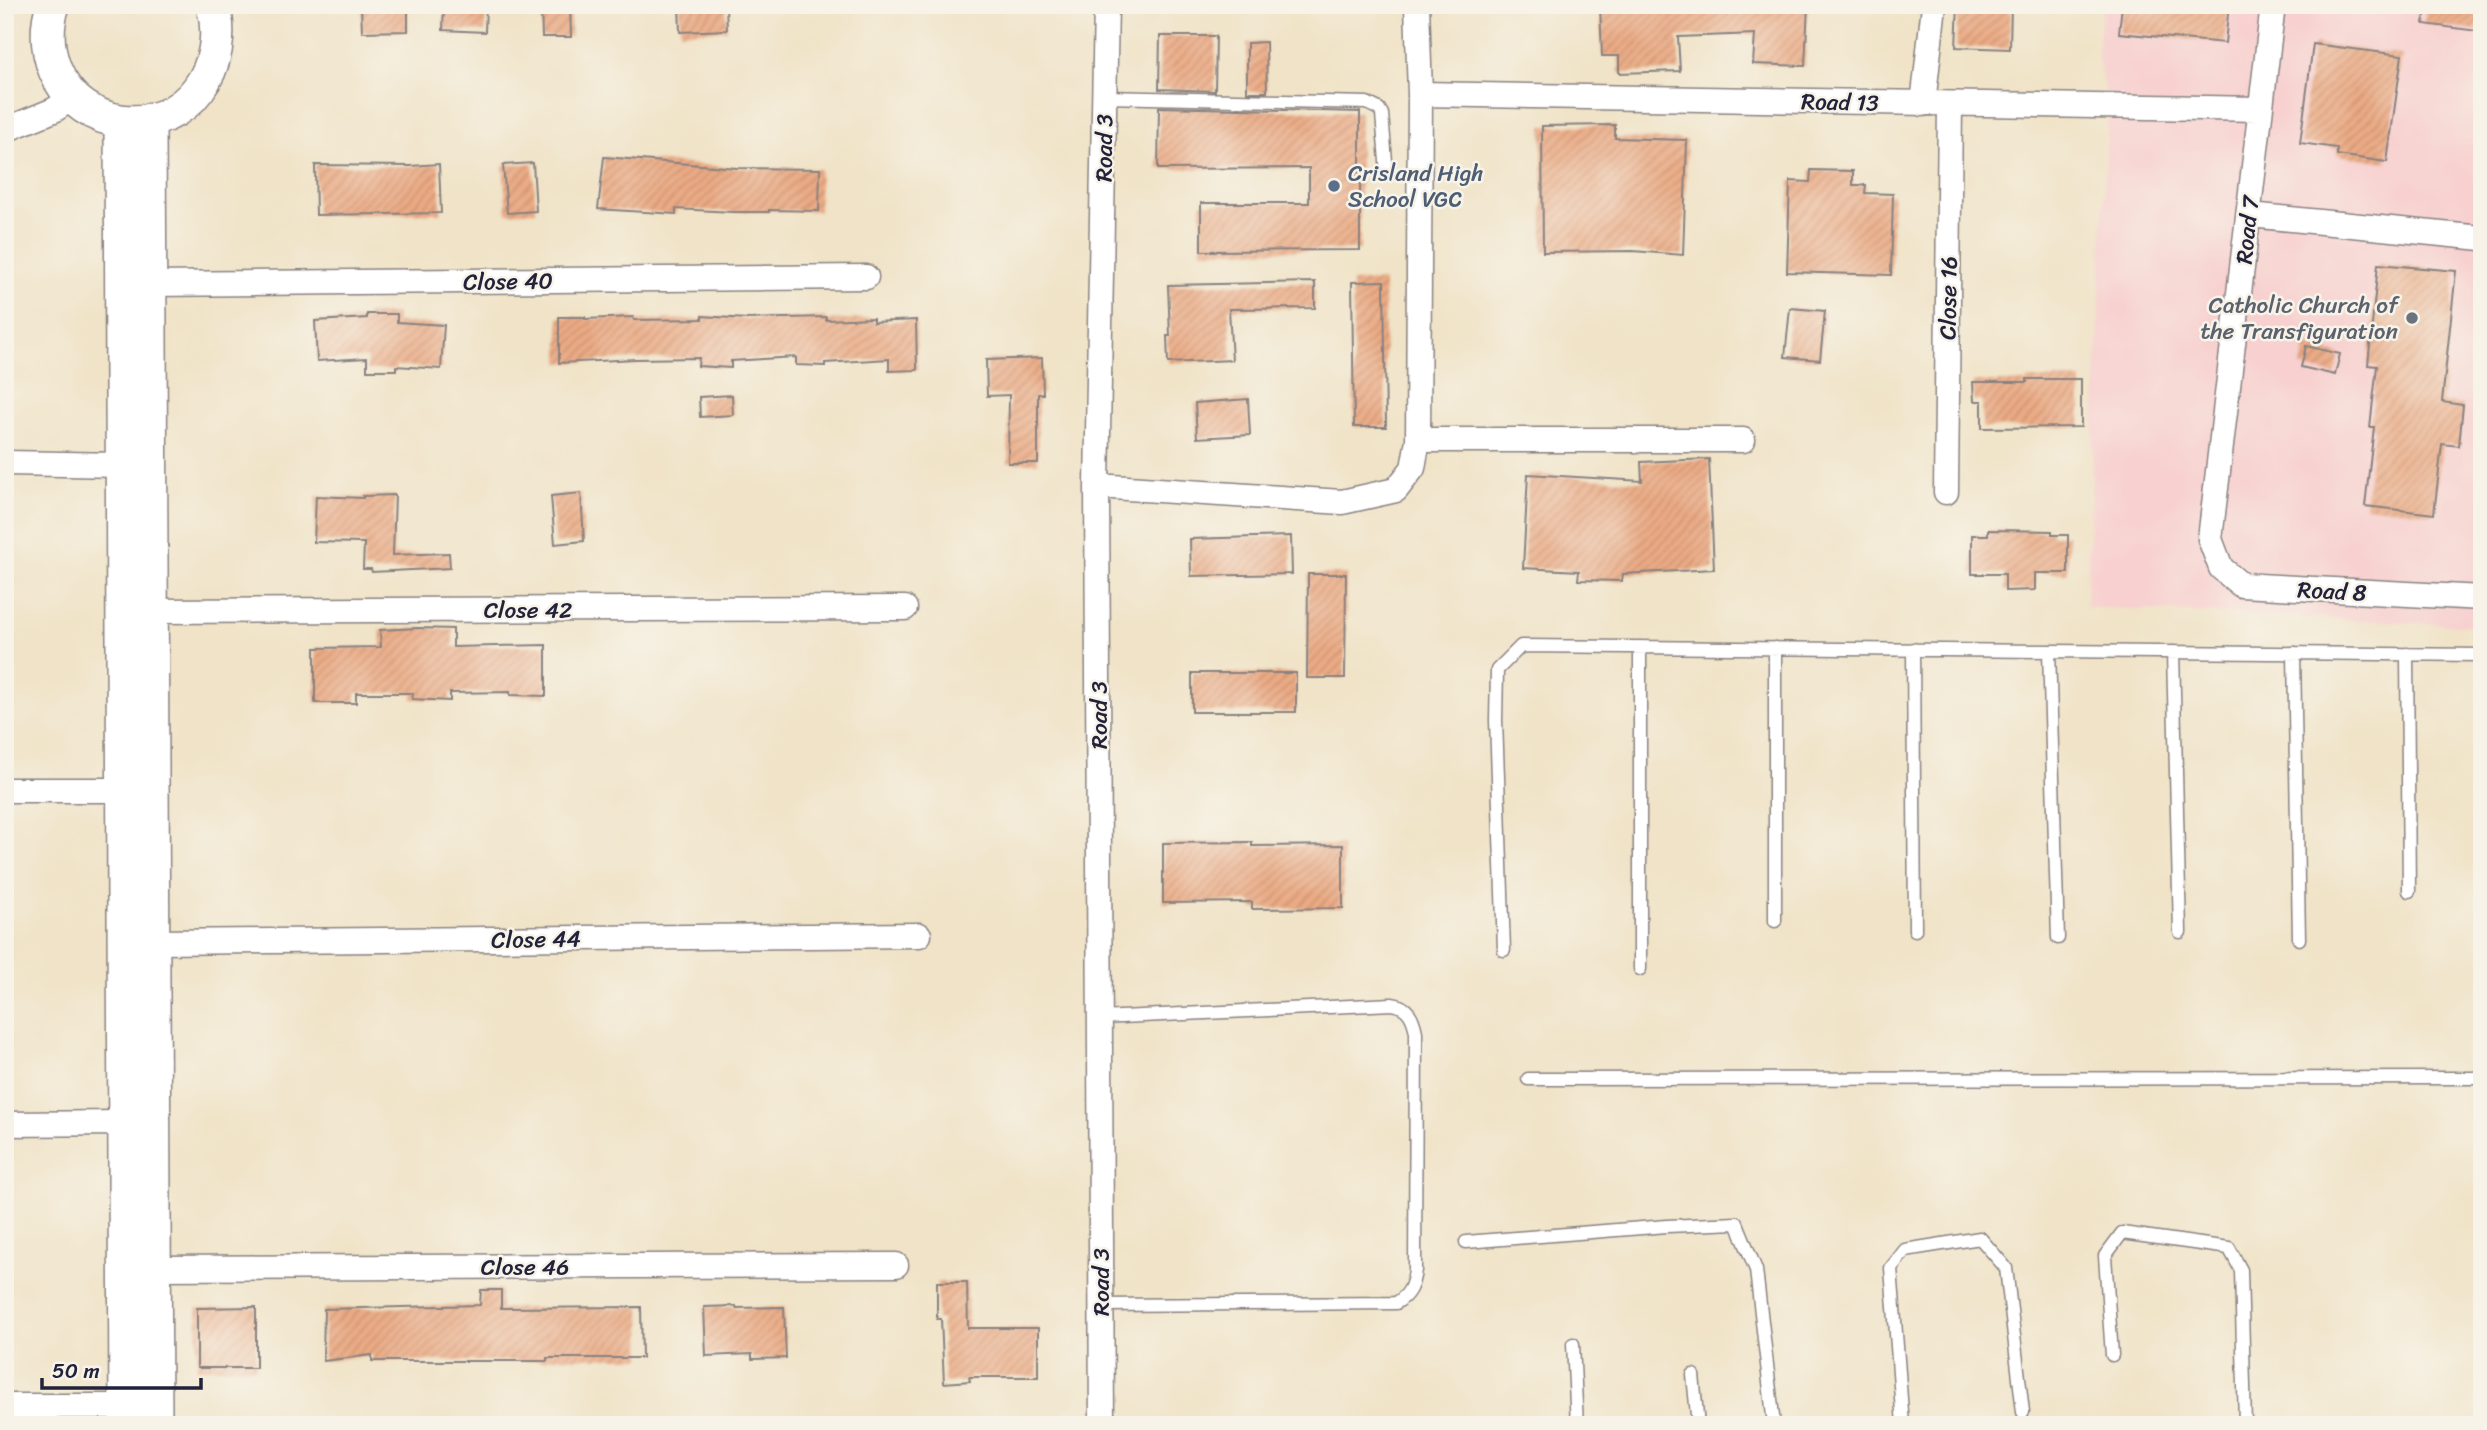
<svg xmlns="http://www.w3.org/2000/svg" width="2487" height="1430" font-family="Sriracha,sans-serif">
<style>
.built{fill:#f7d0cf}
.building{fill:url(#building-hatch)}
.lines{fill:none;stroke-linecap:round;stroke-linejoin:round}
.lane-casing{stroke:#898281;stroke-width:15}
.street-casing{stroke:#898281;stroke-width:27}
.secondary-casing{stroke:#898281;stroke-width:36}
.lane{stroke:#fff;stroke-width:12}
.street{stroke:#fff;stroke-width:24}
.secondary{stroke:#fff;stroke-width:33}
.service-dot{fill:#5c6f8a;stroke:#f7f3e8;stroke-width:2.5}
.worship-dot{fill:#6b7280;stroke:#f7f3e8;stroke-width:2.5}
.labels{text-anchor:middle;stroke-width:5;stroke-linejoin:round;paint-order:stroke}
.street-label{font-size:23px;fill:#22223b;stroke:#f7f3e8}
.service-label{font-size:23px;fill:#4e5e75;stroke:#f7f3e8;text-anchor:start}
.worship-label{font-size:23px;fill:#5b616d;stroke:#f7f3e8;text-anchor:end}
</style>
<defs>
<pattern id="building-hatch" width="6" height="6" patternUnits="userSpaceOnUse" patternTransform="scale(1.75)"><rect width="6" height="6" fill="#ebaa84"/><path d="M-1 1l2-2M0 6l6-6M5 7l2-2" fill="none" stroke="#c99273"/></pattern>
</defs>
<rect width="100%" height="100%" fill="#f7f3e8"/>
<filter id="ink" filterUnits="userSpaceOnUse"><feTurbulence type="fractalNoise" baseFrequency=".0143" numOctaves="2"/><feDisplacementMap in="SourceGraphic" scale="14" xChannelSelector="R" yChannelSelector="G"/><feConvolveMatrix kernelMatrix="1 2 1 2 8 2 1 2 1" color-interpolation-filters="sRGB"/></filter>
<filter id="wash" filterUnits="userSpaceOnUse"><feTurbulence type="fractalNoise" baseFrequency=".00686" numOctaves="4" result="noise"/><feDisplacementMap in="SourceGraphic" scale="28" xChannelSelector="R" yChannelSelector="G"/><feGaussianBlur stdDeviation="1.57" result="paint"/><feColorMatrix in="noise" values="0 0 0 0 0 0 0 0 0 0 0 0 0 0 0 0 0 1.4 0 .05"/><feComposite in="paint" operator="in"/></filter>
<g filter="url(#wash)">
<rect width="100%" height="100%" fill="#f0e3c7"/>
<!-- built -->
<path class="built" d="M 2103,5 L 2482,5 L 2482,626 L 2086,607 L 2108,107 L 2097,54 Z"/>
<g id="blocks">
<!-- building -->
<path class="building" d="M 361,5 L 408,5 L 408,31 L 362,32 Z
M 444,5 L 486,5 L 485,32 L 443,30 Z
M 541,5 L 570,5 L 571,37 L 542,37 Z
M 679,5 L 726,5 L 727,30 L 680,32 Z
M 1600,5 L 1808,5 L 1805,66 L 1753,64 L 1755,34 L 1678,37 L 1680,71 L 1619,73 L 1619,56 L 1602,56 Z
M 1958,5 L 2011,5 L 2010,49 L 1956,47 Z
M 2122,5 L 2229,5 L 2225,43 L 2119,33 Z
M 2426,5 L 2481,5 L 2477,31 L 2424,24 Z
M 1160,36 L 1216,36 L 1215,91 L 1159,89 Z
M 1266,42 L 1267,92 L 1247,92 L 1247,43 Z
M 2313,44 L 2402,55 L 2387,162 L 2337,155 L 2337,148 L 2300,143 Z
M 1159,107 L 1360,112 L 1360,250 L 1201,251 L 1201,203 L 1309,203 L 1309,168 L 1158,169 Z
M 1615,125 L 1615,138 L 1687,140 L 1683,255 L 1633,251 L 1543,252 L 1542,126 Z
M 604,157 L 737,168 L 820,169 L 819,211 L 769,210 L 769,212 L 733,212 L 676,209 L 676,214 L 598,209 Z
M 533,163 L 536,211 L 507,213 L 503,165 Z
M 439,164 L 441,213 L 316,215 L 315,165 L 410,166 Z
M 1811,170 L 1853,171 L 1853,185 L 1866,185 L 1865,193 L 1893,194 L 1891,275 L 1787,272 L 1790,181 L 1810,182 Z
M 2378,264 L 2456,271 L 2442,402 L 2463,405 L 2459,446 L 2442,444 L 2434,514 L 2365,506 L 2374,427 L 2370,427 L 2377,366 L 2368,365 Z
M 1384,281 L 1386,427 L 1354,427 L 1352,282 Z
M 1315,282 L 1315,308 L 1229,309 L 1232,360 L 1168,363 L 1167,336 L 1170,336 L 1168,285 Z
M 1790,308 L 1825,311 L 1820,360 L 1785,357 Z
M 367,314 L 397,314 L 397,322 L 444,325 L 441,369 L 396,366 L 396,370 L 367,370 L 367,358 L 317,361 L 315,321 L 367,318 Z
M 702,316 L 747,319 L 826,317 L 826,320 L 873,318 L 873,322 L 916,320 L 917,370 L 889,371 L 889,359 L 825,363 L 825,366 L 796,365 L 796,357 L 731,361 L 731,368 L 698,366 L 699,358 L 636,359 L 559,363 L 559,317 L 585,317 L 585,319 L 633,317 L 634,320 L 702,319 Z
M 2306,346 L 2340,354 L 2335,375 L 2301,367 Z
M 1042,358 L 1043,394 L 1038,394 L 1038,463 L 1008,463 L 1009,395 L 987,396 L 986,360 Z
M 2027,379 L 2081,379 L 2081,427 L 1982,428 L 1982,401 L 1974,401 L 1973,382 L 2027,382 Z
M 732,395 L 733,415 L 700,417 L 699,397 Z
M 1248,399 L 1250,435 L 1197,438 L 1195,403 Z
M 1709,459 L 1714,569 L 1623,574 L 1622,581 L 1578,580 L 1579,571 L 1523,568 L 1528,474 L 1642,481 L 1641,462 Z
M 581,493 L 584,541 L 555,544 L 551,496 Z
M 395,495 L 393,555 L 449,553 L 450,568 L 372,572 L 371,569 L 363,569 L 364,543 L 314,542 L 316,496 L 363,498 L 363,496 Z
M 1988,530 L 2052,531 L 2052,535 L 2068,535 L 2068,573 L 2035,573 L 2035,590 L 2005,591 L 2005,574 L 1972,574 L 1972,535 L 1988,535 Z
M 1291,536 L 1292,574 L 1191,576 L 1190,539 Z
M 1308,574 L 1346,574 L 1345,678 L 1307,678 Z
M 418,628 L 453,629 L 453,647 L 546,645 L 546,696 L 510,695 L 510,692 L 450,693 L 450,701 L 412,699 L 413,693 L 356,693 L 356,703 L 315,703 L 315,648 L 381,647 L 380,630 Z
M 1192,673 L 1296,673 L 1296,712 L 1192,712 Z
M 1252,842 L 1252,846 L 1343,845 L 1343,908 L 1252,909 L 1252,902 L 1163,903 L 1163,843 Z
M 937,1282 L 967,1282 L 968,1328 L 1038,1328 L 1038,1377 L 969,1377 L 970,1381 L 944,1383 L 941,1319 L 937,1319 Z
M 481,1290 L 501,1290 L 501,1308 L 641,1307 L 642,1358 L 547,1358 L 547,1361 L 372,1361 L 372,1355 L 323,1361 L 324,1309 L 480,1305 Z
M 736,1306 L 736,1308 L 784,1307 L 786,1358 L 752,1359 L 752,1354 L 706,1356 L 704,1307 Z
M 256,1307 L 256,1368 L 197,1368 L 197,1308 Z"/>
</g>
</g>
<g filter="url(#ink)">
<use href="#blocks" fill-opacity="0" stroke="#898281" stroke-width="2"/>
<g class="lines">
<!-- lane casing -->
<g class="lane-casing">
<path id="lane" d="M 1105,97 L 1367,103 L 1379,109 L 1382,114 L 1387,173
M 1640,647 L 1640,969
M 1913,649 L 1915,930
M 2049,651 L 2058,938
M 2173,652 L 2180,932
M 2294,653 L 2299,939
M 2407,654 L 2409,891
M 1775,921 L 1775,648
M 1504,950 L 1496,720 L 1497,670 L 1521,646 L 2482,655
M 1100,1018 L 1392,1004 C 1408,1006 1413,1017 1416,1032 L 1415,1270 C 1413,1286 1409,1295 1396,1303 L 1101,1305
M 1528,1079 L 2482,1078
M 1466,1242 L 1667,1226 L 1737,1223 L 1756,1270 L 1774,1425
M 1573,1344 L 1577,1425
M 2112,1355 L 2105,1256 L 2122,1233 L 2229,1248 L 2241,1270 L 2245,1425
M 1693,1375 L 1698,1425
M 1903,1425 L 1891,1268 L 1905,1250 L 1980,1238 L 2006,1268 L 2023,1412"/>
</g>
<!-- street casing -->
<g class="street-casing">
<path id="street" d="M 2273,5 L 2210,539 L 2221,568 L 2241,585 L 2482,598
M 1420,94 L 2260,109
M 1923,104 L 1934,5
M 5,130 L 54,110 L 72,98
M 2250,215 L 2482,238
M 149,284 L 866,277
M 1418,440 L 1743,440
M 5,463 L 123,465
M 1097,486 L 1342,502 L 1396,490 L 1413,468 L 1418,440 L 1420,94 L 1417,5
M 1946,492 L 1950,104
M 151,611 L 905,608
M 5,790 L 124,790
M 153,942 L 919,935
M 5,1124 L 125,1123
M 155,1268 L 896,1265
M 5,1406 L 126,1406
M 1102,1425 L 1097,486 L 1106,5"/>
</g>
<!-- secondary casing -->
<g class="secondary-casing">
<path id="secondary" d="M 53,5 C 36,56 65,114 121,121 C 188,130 230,65 213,5
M 149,120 L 155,1425
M 121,121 L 126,1425"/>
</g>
<!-- lane -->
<use href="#lane" class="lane"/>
<!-- street -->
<use href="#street" class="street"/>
<!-- secondary -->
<use href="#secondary" class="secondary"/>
</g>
</g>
<!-- markers -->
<circle class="service-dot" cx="1334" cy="186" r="7"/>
<circle class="worship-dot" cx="2412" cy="318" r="7"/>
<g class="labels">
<!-- street labels -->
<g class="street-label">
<text transform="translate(1840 102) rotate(1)" y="8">Road 13</text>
<text transform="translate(1104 148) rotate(-89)" y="8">Road 3</text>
<text transform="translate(2247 230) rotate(-84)" y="8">Road 7</text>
<text transform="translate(508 281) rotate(-1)" y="8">Close 40</text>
<text transform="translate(1948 298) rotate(-89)" y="8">Close 16</text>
<text transform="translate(2332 591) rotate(3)" y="8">Road 8</text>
<text x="528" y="618">Close 42</text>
<text transform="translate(1099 715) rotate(-90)" y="8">Road 3</text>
<text transform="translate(536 939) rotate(-1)" y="8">Close 44</text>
<text x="525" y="1275">Close 46</text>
<text transform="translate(1101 1282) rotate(-90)" y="8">Road 3</text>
</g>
<!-- service labels -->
<g class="service-label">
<text x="1348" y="181">Crisland High<tspan x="1348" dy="26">School VGC</tspan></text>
</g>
<!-- worship labels -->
<g class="worship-label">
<text x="2398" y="313">Catholic Church of<tspan x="2398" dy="26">the Transfiguration</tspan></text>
</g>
</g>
<!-- margin -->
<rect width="2487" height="1430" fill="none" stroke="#f7f3e8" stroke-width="28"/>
<!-- scale -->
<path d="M42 1378v10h159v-10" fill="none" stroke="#22223b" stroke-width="3.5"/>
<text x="52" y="1378" font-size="21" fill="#22223b" stroke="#f7f3e8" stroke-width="5" paint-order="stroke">50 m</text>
</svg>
